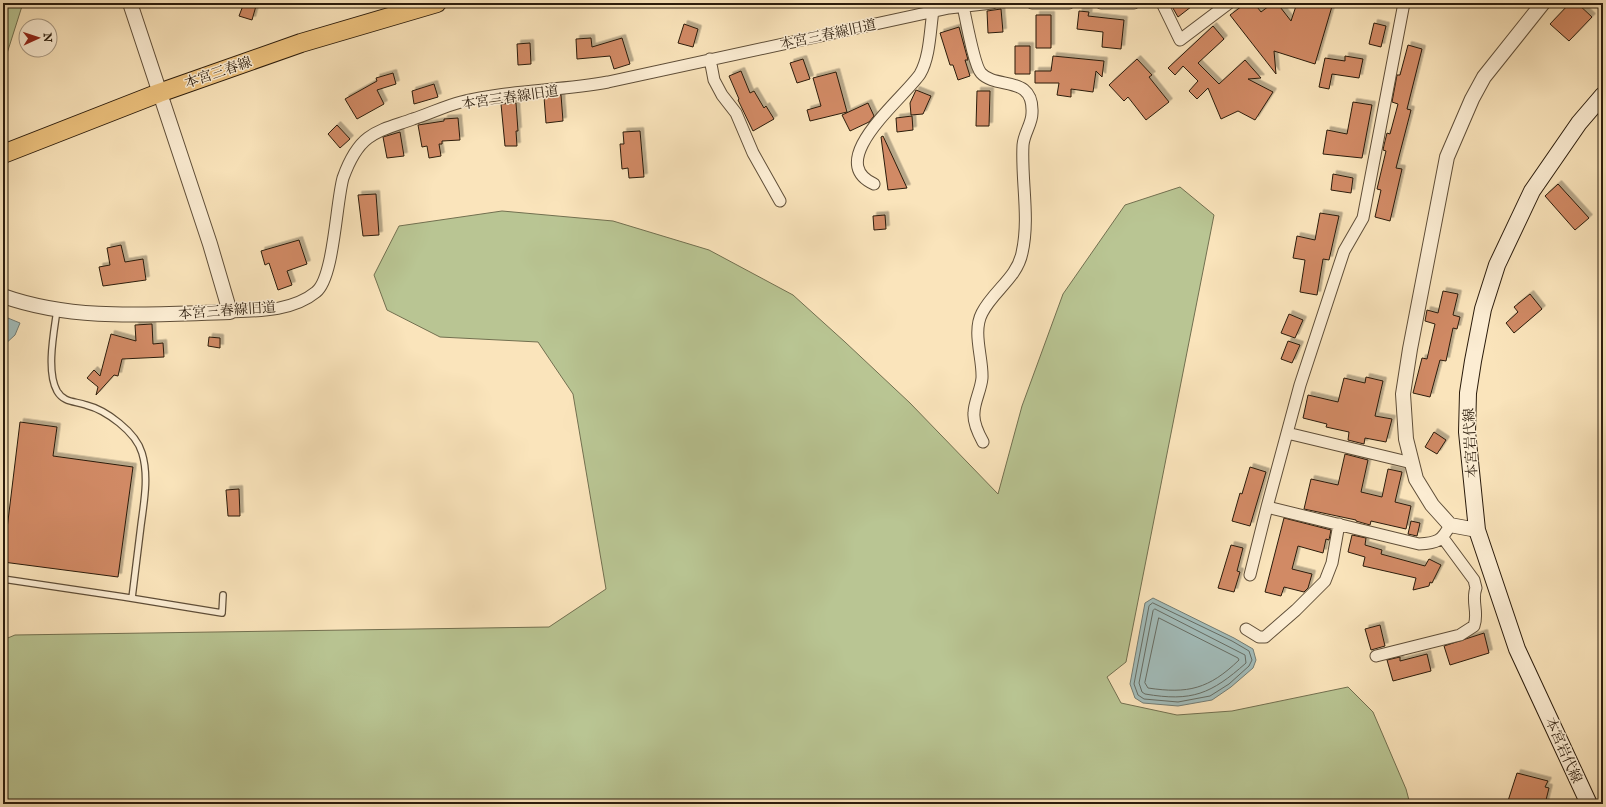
<svg xmlns="http://www.w3.org/2000/svg" width="1606" height="807" font-family="'IM FELL English','Noto Serif JP',serif">
<style>
.green{fill:#b9c593;stroke:#727050}
.water{fill:#a2bcba;stroke:#727c74}
.lines{fill:none;stroke-linecap:round;stroke-linejoin:round}
.shore{stroke:#666c63;stroke-width:1}
.building{fill:#d18a65;stroke:#2b1c0c;filter:url(#shadow)}
.service-casing{stroke:#5f4e38;stroke-width:8}
.minor-casing{stroke:#5f4e38;stroke-width:13}
.tertiary-casing{stroke:#5f4e38;stroke-width:16}
.secondary-casing{stroke:#2b1c0c;stroke-width:18}
.primary-casing{stroke:#2b1c0c;stroke-width:20}
.service{stroke:#fcedd3;stroke-width:5.5}
.minor{stroke:#fcedd3;stroke-width:11}
.tertiary{stroke:#fcedd3;stroke-width:14}
.secondary{stroke:#fcedd3;stroke-width:16}
.primary{stroke:#edc27e;stroke-width:18}
.labels{text-anchor:middle;stroke-width:3;stroke-linejoin:round;paint-order:stroke}
.street-label{font-size:14px;fill:#2b1c0c;stroke:#fcedd3}
</style>
<defs>
<filter id="shadow"><feDropShadow dx="3.5" dy="-3.5" stdDeviation="0" flood-color="#0004"/></filter>
</defs>
<rect width="100%" height="100%" fill="#fae4bb"/>
<filter id="stains"><feTurbulence type="fractalNoise" baseFrequency=".005" numOctaves="4"/><feColorMatrix values="0 0 0 0 .2 0 0 0 0 .09 0 0 0 0 .02 0 0 0 .5 -.17"/></filter>
<radialGradient id="worn" r=".72"><stop offset=".6" stop-color="#630" stop-opacity="0"/><stop offset="1" stop-color="#630" stop-opacity=".3"/></radialGradient>
<!-- green -->
<path class="green" d="M 3,3 L 23,3 L 3,66 Z
M 1180,187 L 1214,215 L 1126,662 L 1107,677 L 1121,703 L 1177,715 L 1232,711 L 1348,687 L 1373,712 L 1406,789 L 1410,804 L 3,804 L 3,640 L 15,635 L 549,627 L 606,589 L 573,394 L 538,342 L 440,337 L 387,310 L 374,275 L 399,226 L 502,211 L 613,221 L 709,250 L 793,295 L 845,342 L 910,403 L 998,494 L 1022,406 L 1063,294 L 1125,205 Z"/>
<!-- water -->
<path class="water" d="M 3,316 L 20,323 L 15,335 L 3,346 Z
M 1153,598 L 1234,638 L 1253,649 L 1256,660 L 1253,668 L 1231,687 L 1212,700 L 1178,706 L 1143,703 L 1135,698 L 1130,684 L 1145,603 Z"/>
<g class="lines">
<!-- shore -->
<path class="shore" d="M 1153,603 L 1232,641 L 1249,651 L 1252,660 L 1249,666 L 1229,684 L 1210,696 L 1178,702 L 1144,699 L 1138,695 L 1134,684 L 1149,606 Z
M 1155,609 L 1245,655 L 1246,663 C 1211,694 1192,702 1145,694 L 1142,692 L 1139,683 L 1153,611 Z
M 1159,618 L 1238,658 L 1239,660 C 1209,689 1188,694 1148,688 L 1145,683 Z"/>
</g>
<!-- building -->
<path class="building" d="M 244,3 L 256,6 L 252,20 L 239,16 Z
M 1170,3 L 1196,3 L 1178,17 Z
M 1246,3 L 1254,3 L 1261,12 L 1273,3 L 1277,3 L 1291,21 L 1297,3 L 1333,3 L 1315,64 L 1274,51 L 1276,74 L 1230,15 Z
M 1570,3 L 1577,3 L 1592,17 L 1569,41 L 1550,24 Z
M 1001,9 L 1003,32 L 988,33 L 987,11 Z
M 1079,11 L 1089,12 L 1088,16 L 1124,20 L 1121,49 L 1102,47 L 1103,32 L 1077,29 Z
M 1036,15 L 1051,15 L 1051,48 L 1036,48 Z
M 1374,23 L 1386,26 L 1381,47 L 1369,44 Z
M 684,24 L 698,29 L 693,47 L 678,43 Z
M 1213,26 L 1224,39 L 1198,63 L 1219,84 L 1245,60 L 1261,78 L 1248,79 L 1273,92 L 1255,120 L 1238,111 L 1221,119 L 1208,88 L 1197,99 L 1189,91 L 1198,81 L 1183,66 L 1175,75 L 1168,68 Z
M 959,27 L 968,60 L 965,60 L 970,76 L 958,80 L 953,65 L 950,65 L 940,33 Z
M 591,38 L 592,47 L 622,38 L 630,64 L 614,69 L 610,56 L 577,59 L 576,39 Z
M 530,43 L 531,64 L 518,65 L 517,44 Z
M 1408,45 L 1422,49 L 1407,109 L 1411,110 L 1396,168 L 1402,169 L 1390,221 L 1375,217 L 1381,190 L 1377,189 L 1386,151 L 1383,150 L 1384,145 L 1387,133 L 1390,134 L 1398,104 L 1392,102 L 1397,75 L 1400,75 Z
M 1015,46 L 1030,46 L 1030,74 L 1015,74 Z
M 1053,56 L 1104,61 L 1102,77 L 1096,71 L 1093,92 L 1071,89 L 1071,97 L 1057,95 L 1059,83 L 1035,83 L 1035,71 L 1051,71 Z
M 1345,56 L 1363,59 L 1359,78 L 1332,74 L 1329,89 L 1319,87 L 1325,58 L 1345,61 Z
M 803,59 L 810,79 L 797,83 L 790,63 Z
M 1137,59 L 1152,75 L 1149,77 L 1169,102 L 1146,120 L 1128,97 L 1124,101 L 1109,85 Z
M 741,71 L 750,93 L 754,91 L 764,108 L 766,106 L 774,119 L 753,131 L 738,100 L 739,99 L 729,76 Z
M 836,72 L 847,112 L 810,121 L 807,110 L 821,106 L 813,78 Z
M 393,73 L 396,84 L 377,90 L 384,104 L 357,119 L 345,99 L 377,81 L 376,78 Z
M 434,84 L 438,97 L 414,104 L 412,91 Z
M 916,90 L 931,96 L 923,114 L 911,115 L 910,103 Z
M 977,91 L 990,91 L 989,126 L 976,126 Z
M 561,95 L 563,121 L 546,123 L 544,97 Z
M 1353,102 L 1372,105 L 1362,158 L 1323,154 L 1327,130 L 1347,134 Z
M 516,103 L 518,131 L 516,131 L 517,146 L 505,146 L 501,104 Z
M 868,103 L 874,116 L 869,122 L 850,131 L 842,115 Z
M 912,116 L 913,130 L 897,132 L 896,118 Z
M 458,118 L 460,140 L 442,141 L 442,144 L 439,144 L 441,156 L 429,158 L 427,146 L 422,147 L 418,125 L 444,121 L 444,119 Z
M 337,125 L 350,139 L 340,148 L 328,134 Z
M 640,131 L 644,177 L 629,178 L 628,168 L 622,169 L 620,144 L 624,144 L 623,132 Z
M 400,132 L 404,156 L 387,158 L 383,137 Z
M 883,136 L 907,188 L 888,190 L 881,137 Z
M 1333,174 L 1353,178 L 1351,193 L 1331,190 Z
M 1558,184 L 1589,218 L 1575,230 L 1545,196 Z
M 376,194 L 379,235 L 363,236 L 358,195 Z
M 1320,213 L 1339,216 L 1329,260 L 1323,259 L 1317,295 L 1300,292 L 1305,260 L 1293,258 L 1297,236 L 1315,240 Z
M 885,215 L 886,229 L 874,230 L 873,216 Z
M 299,240 L 307,264 L 287,271 L 292,285 L 278,290 L 269,263 L 265,265 L 261,251 Z
M 121,245 L 125,262 L 143,259 L 146,280 L 103,286 L 99,267 L 110,265 L 107,248 Z
M 1443,291 L 1458,294 L 1453,315 L 1460,317 L 1457,329 L 1453,328 L 1446,361 L 1440,360 L 1430,397 L 1413,393 L 1422,358 L 1427,359 L 1435,324 L 1425,321 L 1427,310 L 1438,313 Z
M 1530,294 L 1542,309 L 1514,333 L 1506,323 L 1518,312 L 1514,307 Z
M 1289,314 L 1303,320 L 1295,338 L 1281,333 Z
M 152,324 L 153,344 L 163,343 L 164,357 L 122,359 L 118,376 L 114,375 L 96,395 L 98,387 L 87,378 L 94,370 L 100,376 L 111,334 L 136,341 L 135,325 Z
M 209,337 L 220,338 L 220,348 L 208,346 Z
M 1288,341 L 1300,345 L 1292,363 L 1281,359 Z
M 1366,377 L 1383,381 L 1375,416 L 1392,419 L 1386,442 L 1365,438 L 1364,444 L 1348,440 L 1349,432 L 1326,427 L 1327,424 L 1303,418 L 1308,395 L 1338,402 L 1344,378 L 1365,383 Z
M 20,422 L 57,427 L 53,456 L 133,467 L 118,577 L 3,562 Z
M 1434,432 L 1446,440 L 1437,454 L 1425,447 Z
M 1345,454 L 1368,460 L 1361,492 L 1382,497 L 1388,469 L 1402,472 L 1395,502 L 1411,506 L 1406,529 L 1371,521 L 1370,525 L 1356,521 L 1356,520 L 1304,509 L 1311,479 L 1338,485 Z
M 1250,467 L 1266,472 L 1250,526 L 1232,521 L 1240,493 L 1242,494 Z
M 239,489 L 240,516 L 228,516 L 226,490 Z
M 1284,518 L 1331,530 L 1329,540 L 1326,539 L 1323,553 L 1298,546 L 1292,569 L 1312,574 L 1308,588 L 1304,592 L 1284,587 L 1281,596 L 1265,592 Z
M 1411,521 L 1420,523 L 1417,536 L 1408,534 Z
M 1352,535 L 1366,538 L 1365,545 L 1382,550 L 1381,554 L 1425,566 L 1429,559 L 1441,565 L 1432,583 L 1430,582 L 1429,586 L 1413,590 L 1416,578 L 1363,566 L 1365,557 L 1348,552 Z
M 1231,545 L 1243,548 L 1237,571 L 1240,572 L 1234,592 L 1218,588 Z
M 1380,625 L 1385,646 L 1371,650 L 1365,629 Z
M 1484,633 L 1489,653 L 1450,665 L 1444,646 Z
M 1427,654 L 1431,671 L 1393,681 L 1387,660 L 1400,657 L 1400,661 Z
M 1517,773 L 1548,781 L 1545,787 L 1549,788 L 1545,804 L 1507,804 Z"/>
<g class="lines">
<!-- service casing -->
<g class="service-casing">
<path id="service" d="M 57,310 C 54,332 46,371 57,391 C 64,403 75,401 86,405 C 106,410 136,432 142,453 C 149,476 144,502 141,525 C 138,550 135,574 132,598
M 3,579 L 124,597 L 222,613 L 223,595"/>
</g>
<!-- minor casing -->
<g class="minor-casing">
<path id="minor" d="M 1032,3 L 1069,3
M 1101,3 L 1134,3
M 1162,3 L 1180,40 L 1229,3
M 1404,3 L 1363,218 L 1344,251 L 1300,385 L 1267,507 L 1419,544 C 1437,543 1442,541 1450,525
M 963,6 C 966,19 974,65 981,73 C 996,90 1034,74 1032,113 C 1032,124 1024,133 1023,145 C 1021,180 1030,218 1022,253 C 1017,278 993,291 982,313 C 972,332 983,358 982,378 C 981,390 974,402 974,413 C 973,423 978,433 983,442
M 710,59 L 714,80 L 722,95 L 736,113 L 753,153 L 780,201
M 874,184 C 823,161 904,98 920,74 C 930,57 930,30 933,11
M 230,312 C 259,311 293,311 316,292 C 334,278 336,203 343,178 C 348,164 356,147 368,138 C 381,128 397,125 413,119 C 429,114 445,106 461,102 C 509,90 559,91 608,82 L 949,8 L 992,3
M 1287,433 L 1412,463
M 1250,575 L 1267,507
M 1246,629 L 1259,637 L 1265,637 L 1296,610 L 1325,581 L 1332,563 L 1339,524
M 1376,656 L 1460,635 L 1474,626 C 1479,613 1471,600 1476,588 L 1474,580 L 1443,538"/>
</g>
<!-- tertiary casing -->
<g class="tertiary-casing">
<path id="tertiary" d="M 3,296 C 76,322 154,314 230,312 L 210,244 L 130,3
M 1477,530 L 1450,525 L 1432,505 L 1416,479 L 1406,439 L 1403,394 L 1410,349 L 1447,157 L 1472,99 L 1484,77 L 1543,3"/>
</g>
<!-- secondary casing -->
<g class="secondary-casing">
<path id="secondary" d="M 1589,804 L 1517,649 L 1477,530 L 1467,432 L 1468,393 L 1473,361 L 1483,309 L 1497,265 L 1532,191 L 1579,123 L 1603,95"/>
</g>
<!-- primary casing -->
<g class="primary-casing">
<path id="primary" d="M 3,154 L 159,93 L 301,43 L 437,3"/>
</g>
<!-- service -->
<use href="#service" class="service"/>
<!-- minor -->
<use href="#minor" class="minor"/>
<!-- tertiary -->
<use href="#tertiary" class="tertiary"/>
<!-- secondary -->
<use href="#secondary" class="secondary"/>
<!-- primary -->
<use href="#primary" class="primary"/>
</g>
<g class="labels">
<!-- street labels -->
<g class="street-label">
<text transform="translate(828 34) rotate(-12)" y="5">本宮三春線旧道</text>
<text transform="translate(218 72) rotate(-19)" y="5">本宮三春線</text>
<text transform="translate(510 97) rotate(-8)" y="5">本宮三春線旧道</text>
<text transform="translate(227 310) rotate(-4)" y="5">本宮三春線旧道</text>
<text transform="translate(1470 443) rotate(-93)" y="5">本宮岩代線</text>
<text transform="translate(1564 750) rotate(66)" y="5">本宮岩代線</text>
</g>
</g>
<!-- margin -->
<rect width="1606" height="807" fill="none" stroke="#fae4bb" stroke-width="16"/>
<rect x="4" y="4" width="1598" height="799" fill="none" stroke="#2b1c0c" stroke-width="2"/>
<rect x="8" y="8" width="1590" height="791" fill="none" stroke="#2b1c0c"/>
<!-- north arrow -->
<g transform="translate(38 38) rotate(87)"><circle r="19" fill="#fcedd3" stroke="#a89983"/>
<path d="M0-3L7 15L0 10L-7 15Z" fill="#8f2418"/>
<text y="-6" font-size="11" font-weight="bold" text-anchor="middle" fill="#2b1c0c">N</text>
</g>
<rect width="100%" height="100%" filter="url(#stains)"/>
<rect width="100%" height="100%" fill="url(#worn)"/>
</svg>
